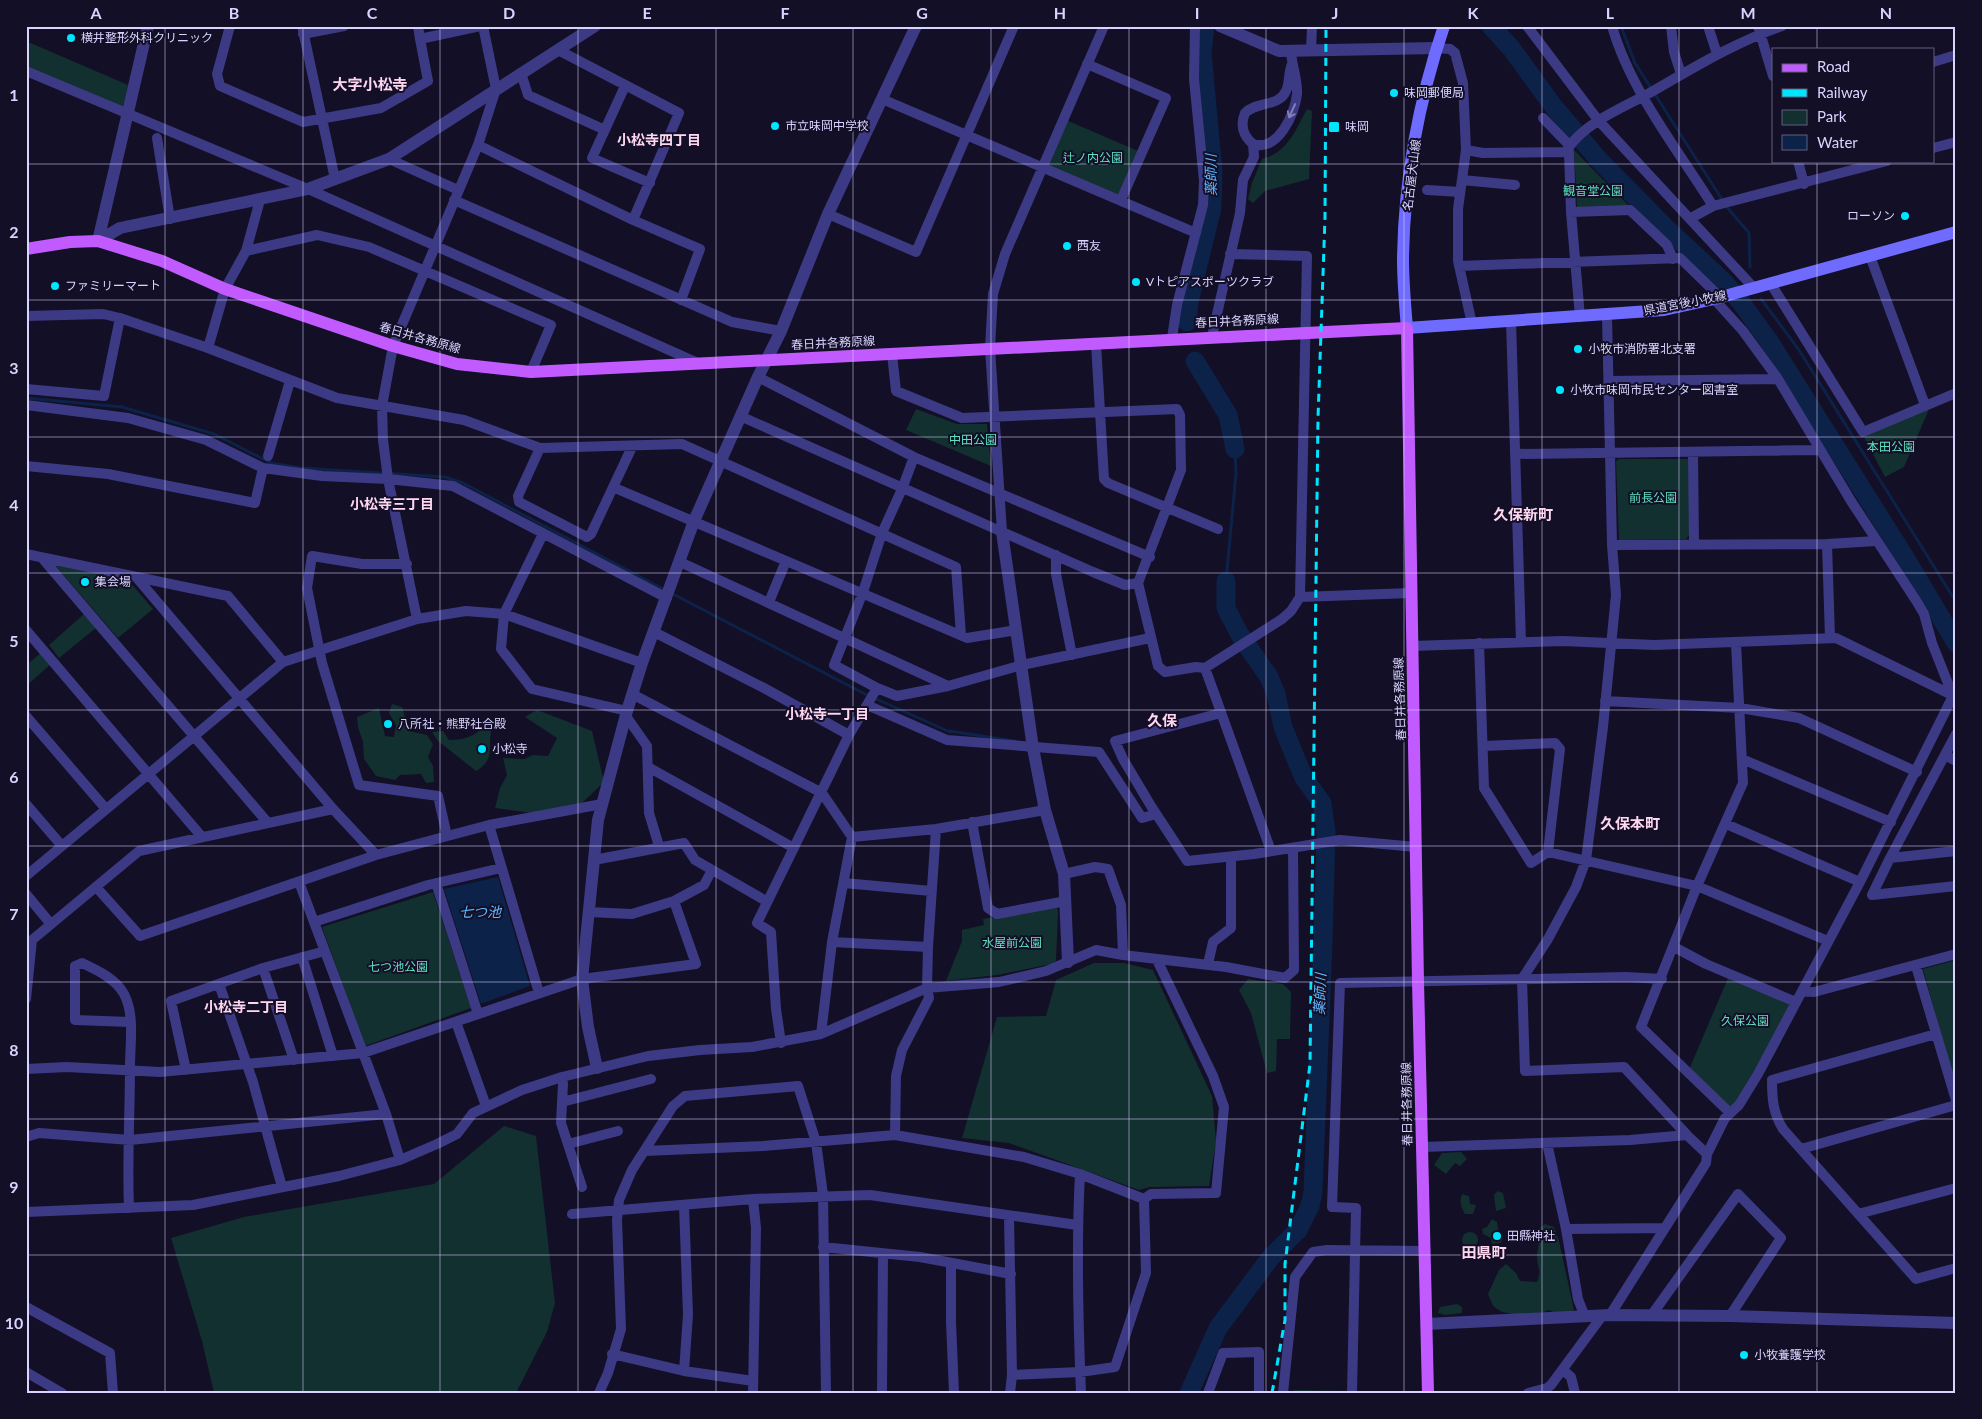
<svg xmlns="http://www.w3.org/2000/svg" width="1982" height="1419" font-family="Lato,'Noto Sans JP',sans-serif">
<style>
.green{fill:#12302f}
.water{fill:#0c2248}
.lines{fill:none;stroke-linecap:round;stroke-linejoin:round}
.stream{stroke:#0c2248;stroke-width:3}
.river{stroke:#0c2248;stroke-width:19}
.minor{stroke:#3d3a85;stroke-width:10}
.tertiary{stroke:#3d3a85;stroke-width:12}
.secondary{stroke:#6f6bff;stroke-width:12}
.primary{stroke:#c25bff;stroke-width:12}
.rail{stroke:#00e5ff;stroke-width:3;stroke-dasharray:8 6;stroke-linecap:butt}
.oneway{stroke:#837fbc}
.grid{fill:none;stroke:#d9d4ff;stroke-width:1;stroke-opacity:0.55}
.poi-dot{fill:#00e5ff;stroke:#130f26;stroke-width:2}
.labels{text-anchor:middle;stroke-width:4;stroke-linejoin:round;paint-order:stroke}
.poi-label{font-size:12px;fill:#d9d4ff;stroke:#130f26;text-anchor:start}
.park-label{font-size:12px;fill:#5fe0c0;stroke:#130f26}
.street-label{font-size:12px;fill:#d9d4ff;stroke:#130f26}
.neighbourhood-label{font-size:14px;font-weight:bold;fill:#ffd6f0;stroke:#130f26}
.water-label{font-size:14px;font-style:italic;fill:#62b6ff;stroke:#130f26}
.quarter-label{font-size:15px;font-weight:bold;fill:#ffd6f0;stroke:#130f26}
.neatline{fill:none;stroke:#d9d4ff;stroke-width:2}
.grid-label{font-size:16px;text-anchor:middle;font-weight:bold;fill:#d9d4ff}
</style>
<rect width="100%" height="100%" fill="#130f26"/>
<!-- green -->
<path class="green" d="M 26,41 L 128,85 L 121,116 L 26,75 Z
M 1307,109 L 1312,111 L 1309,179 L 1265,191 L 1253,203 L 1248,199 L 1252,183 L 1262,159 C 1288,152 1295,131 1307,109 Z
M 1066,120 L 1138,151 L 1119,196 L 1047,166 Z
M 1574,150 L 1629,206 L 1577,207 Z
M 1930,407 L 1904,467 L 1885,477 L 1864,437 Z
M 916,409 L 957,424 L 987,424 L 991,466 L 906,430 Z
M 1619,459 L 1690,459 L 1689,535 L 1686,539 L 1619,540 L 1616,461 Z
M 55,565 L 129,581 L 153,609 L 118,638 Z
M 84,614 L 96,628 L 59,658 L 49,645 Z
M 41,653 L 51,664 L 26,686 L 26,665 Z
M 392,704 L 402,707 L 409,731 L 427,735 L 433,744 L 428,757 L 433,766 L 434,782 L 426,783 L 421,774 L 400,775 L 395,780 L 376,776 L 364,759 L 363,742 L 358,727 L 357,717 L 379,708 L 385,736 L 394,737 L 396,725 L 389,713 Z
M 537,710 L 592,731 L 604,782 L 582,803 L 533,813 L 495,808 L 500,788 L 507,775 L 503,758 L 524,759 L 533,755 L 548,756 L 557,738 L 525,717 Z
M 484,727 L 491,731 C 488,751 495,759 476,771 L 438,741 L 432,732 L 443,731 L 449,740 C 464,740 473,737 484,727 Z
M 433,892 L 471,1008 L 365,1046 L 322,927 Z
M 1054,907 L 1057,908 L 1058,912 L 1056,961 L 1051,964 L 997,975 L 946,981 L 962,941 L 962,930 L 984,925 L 983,919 Z
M 1956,960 L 1956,1087 L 1923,969 Z
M 1094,963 L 1124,963 L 1153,970 L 1212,1096 L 1216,1141 L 1209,1186 L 1150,1187 L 1139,1190 L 1009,1143 L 962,1138 L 997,1017 L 1046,1016 L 1056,980 Z
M 1728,978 L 1791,1004 L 1740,1099 L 1727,1113 L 1688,1072 Z
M 1248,979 L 1283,984 L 1291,992 L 1290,1039 L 1277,1039 L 1276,1071 L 1267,1073 L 1251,1013 L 1239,990 Z
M 504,1126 L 536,1136 L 555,1303 L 547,1332 L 516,1393 L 214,1393 L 202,1341 L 171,1238 L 244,1217 L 434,1184 Z
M 1461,1152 L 1467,1159 L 1460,1166 L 1455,1163 L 1446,1174 L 1434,1165 L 1442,1153 Z
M 1498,1191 L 1503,1193 L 1506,1208 L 1496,1211 L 1494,1195 Z
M 1462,1194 L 1469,1196 L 1470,1204 L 1476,1205 L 1473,1214 L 1465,1214 C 1461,1207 1459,1202 1462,1194 Z
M 1492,1219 L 1497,1222 L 1499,1235 L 1503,1237 L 1501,1243 L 1492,1244 L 1491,1238 L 1483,1234 L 1482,1229 L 1487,1227 Z
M 1545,1224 L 1554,1227 L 1559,1241 L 1574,1310 L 1559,1315 L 1549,1310 L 1531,1317 L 1502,1312 L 1493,1306 L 1488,1294 L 1499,1270 L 1506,1264 L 1516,1273 L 1520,1281 L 1537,1282 C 1542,1269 1538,1270 1537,1259 C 1537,1247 1541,1244 1537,1230 Z
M1462 1240a8 8 0 1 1 16 0a8 8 0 1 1-16 0Z
M 1457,1304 L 1462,1307 L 1462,1313 L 1445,1315 L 1438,1313 L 1440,1307 Z
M 1294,1390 L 1349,1391 L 1293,1393 Z"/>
<!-- water -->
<path class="water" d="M 498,877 L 530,986 L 481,1004 L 444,889 Z"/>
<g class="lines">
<!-- stream -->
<path class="stream" d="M 1621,26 L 1635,63 L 1723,201
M 1726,206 L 1749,233 L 1750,267
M 1761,299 L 1799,350 L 1956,602
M 26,398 L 122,407 L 214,434 L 271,463 L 302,468 L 445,477 L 463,483 L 665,590
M 1226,581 L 1236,474 L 1235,449
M 671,593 L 863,693 L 950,732 L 949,731 L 1015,741"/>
<!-- river -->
<path class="river" d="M 1491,26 L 1511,48 L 1554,107 L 1599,160 L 1666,228 L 1723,281 L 1740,301 L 1769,341 L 1906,559 L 1956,643
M 1187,322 L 1189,302 L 1212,208 L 1213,172 L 1202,52 L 1205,26
M 1195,361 L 1228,415 L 1235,449
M 1189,1393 L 1218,1328 L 1271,1257 L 1298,1230 L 1310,1206 L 1313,1192 L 1323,943 L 1326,831 L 1322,803 L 1304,778 L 1296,759 L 1283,727 L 1276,694 L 1269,677 L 1240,635 L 1226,608 L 1226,581"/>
<!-- minor -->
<path class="minor" d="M 230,26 L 217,74 L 220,86 L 303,122 L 381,108 L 428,81 L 420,39 L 480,26
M 302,26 L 335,179
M 418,26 L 420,39
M 1527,26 L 1598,120 L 1754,288
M 1612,26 C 1630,90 1678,150 1713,206
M 1671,26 L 1674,52 L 1681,74
M 1708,26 L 1717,54
M 1758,26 L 1773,76
M 303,34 L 344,26
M 1436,48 L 1450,49 L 1455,53 L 1463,83 L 1466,150 L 1458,209 L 1458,261 L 1472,324
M 558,50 L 679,113 L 633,220
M 1311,51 L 1312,26
M 1291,52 C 1292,66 1298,81 1297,94 C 1295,114 1278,152 1253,144 C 1243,136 1240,125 1245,113 C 1257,101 1279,107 1286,91 C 1290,83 1288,73 1292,64
M 1933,62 L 1956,55
M 1087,64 L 1166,98 L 1121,200
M 26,71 L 308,189 L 698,363
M 521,73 L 528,95 L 605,130
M 625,86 L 592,158 L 650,183
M 882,99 L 1196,233
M 1543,118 L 1570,146
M 157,138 L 170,219
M 478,145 L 633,220 L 700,249 L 681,300
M 1933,148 L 1956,142
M 1466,150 L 1483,153 L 1569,152 L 1571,212 L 1580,317
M 1569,152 L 1568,148 C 1587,122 1618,110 1646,95 C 1690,70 1733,43 1782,26
M 389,159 L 458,190
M 1798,161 L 1804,184
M 1462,180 L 1515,185
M 1427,190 L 1460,192
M 454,200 L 732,322 L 781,331
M 1571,212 L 1630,210 L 1667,245 L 1673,259
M 828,214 L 916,252 L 1014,26
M 1691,218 L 1713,206 L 1887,161
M 246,251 L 317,235 L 369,247 L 551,325 L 531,372
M 1870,256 L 1925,405
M 1459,266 L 1680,258 L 1721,298
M 1771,284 L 1863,432 L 1956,393
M 26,316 L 103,314 L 120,318 L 208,348 L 337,398 L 464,420 L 540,448 L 682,444 L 956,567 L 961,635
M 1607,316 L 1612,545 L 1616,595 L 1603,727 L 1586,860 L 1576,887 L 1548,939 L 1522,979 L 1525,1071 L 1624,1067 L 1687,1135
M 1511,321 L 1521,642
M 1212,336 L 1240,213 L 1243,180 L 1254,157 L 1253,144
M 1172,338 L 1177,305 L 1203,205 L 1204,181 L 1194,79 L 1195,26
M 1096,344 L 1104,479 L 1108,483 L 1218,529
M 208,348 L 225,289 L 246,251 L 260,200
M 892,354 L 896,391 L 962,418 L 1177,409 L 1180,415 L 1181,470 L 1138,583 L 1158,666 L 1165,672 L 1196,667 L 1205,668 L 1282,619 L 1291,611 L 1300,597 L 1307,256 L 1230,254
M 758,377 L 914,457 L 1150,557
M 1609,381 L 1778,379
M 26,389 L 104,396 L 120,318
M 26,405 L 128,418 L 206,440 L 263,468 L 322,476 L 388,479 L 453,486 L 667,598
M 740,416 L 1093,572 L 1125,585 L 1138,583
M 540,448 L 518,496 L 519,502 L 587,537 L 591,534 L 632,447
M 1693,452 L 1694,544
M 1516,454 L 1820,450
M 268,456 L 290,381
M 914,457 L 902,489 L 882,533 L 863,592 L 834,665 L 877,688 L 897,696 L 948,686 L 1022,665 L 1150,638
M 26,466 L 108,474 L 255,503 L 263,468
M 615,488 L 967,638 L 1017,630
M 1002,532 L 990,348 L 993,294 L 1005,254 L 1104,26
M 543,534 L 504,614 L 501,649 L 532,689 L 627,711
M 1827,544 L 1876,541
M 1612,545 L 1827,544 L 1830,638
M 26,554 L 228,596 L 283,662
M 1056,555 L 1056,574 L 1072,655
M 43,559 L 268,823
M 680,562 L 948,686
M 407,564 L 362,564 L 312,556 L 307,588 L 322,663 L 359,785 L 438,796 L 447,836
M 137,578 L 333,809 L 376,855
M 1300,597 L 1411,593
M 769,602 L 786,561
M 417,619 L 388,479 L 383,440 L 382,406 L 393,346 L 478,145 L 496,89 L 483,26
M 26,630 L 202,837
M 654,632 L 762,687 L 849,735
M 1479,643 L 1484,788 L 1531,863 L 1548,852 L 1697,886 L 1828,941
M 1412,646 L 1563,641 L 1654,645 L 1836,638 L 1956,697
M 1205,668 L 1271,851
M 632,694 L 822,793 L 852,837 L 832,942 L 821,1034
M 1605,701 L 1740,708 L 1799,718 L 1917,772
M 867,705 L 947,740 L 1099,752 L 1142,818 L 1156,814
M 1221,713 L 1115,741 L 1123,759 L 1151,806 L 1187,861 L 1254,854 L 1340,840 L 1416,847
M 26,716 L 106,809
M 626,716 L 647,746 L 649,813 L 659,846
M 1956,734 L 1890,858 L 1956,851
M 1483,746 L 1555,743 L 1560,749 L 1548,852
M 1945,755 L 1956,761
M 1742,759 L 1891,822
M 648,767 L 794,848
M 26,804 L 62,846
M 972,822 L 988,908 L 997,914 L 1066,901
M 1726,824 L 1860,882
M 489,825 L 539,993
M 852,837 L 936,829 L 1045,810
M 1890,858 L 1872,895 L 1956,886
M 594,860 L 684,843 L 695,860 L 766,901
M 1064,874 L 1095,867 L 1108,869 L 1121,905 L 1123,955
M 26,876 L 283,662 L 417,619 L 466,611 L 504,614 L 642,663
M 299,882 L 386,1114 L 400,1160
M 436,883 L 478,1014
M 844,883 L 931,891
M 96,887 L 140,936 L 376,855 L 489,825 L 602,804
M 26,894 L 50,923
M 588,912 L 632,914 L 674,901 L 704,885 L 712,870
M 314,922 L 428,885 L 501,868
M 832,942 L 928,947
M 1674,947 L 1706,964 L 1796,1002
M 302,957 L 333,1056
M 1208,964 L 1213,942 L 1231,928 L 1231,857
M 1916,966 L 1956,1100
M 263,968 L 294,1060
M 219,984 L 253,1082 L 282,1187
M 1802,991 L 1814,992 L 1956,954
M 26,999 L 32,940 L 139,851 L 333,809
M 456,1022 L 486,1106
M 1936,1034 L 1772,1080 C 1772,1099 1773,1113 1783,1129 L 1916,1279 L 1956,1268
M 781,1043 L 776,1009 L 771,932 L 757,923 L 849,735 L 877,688
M 26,1069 L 67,1067 L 160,1072 L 363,1053 L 582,979 L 696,964 L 674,901
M 186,1070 L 171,1001 L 263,968 L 325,951
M 562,1077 L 563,1084 L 561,1123 L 582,1187
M 562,1102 L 651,1079
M 1730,1113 L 1641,1027 L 1697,886 L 1743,783 L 1736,643
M 895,1135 L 896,1076 L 902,1050 L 929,998 L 927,988 L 928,947 L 936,829
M 26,1137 L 39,1133 L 130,1140 L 386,1114
M 1547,1143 L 1566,1229 L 1578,1299 L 1585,1317
M 568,1144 L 618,1131
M 1422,1147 L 1630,1140 L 1687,1135 L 1707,1154
M 1801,1149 L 1956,1105
M 645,1151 L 763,1146 L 895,1135 L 1024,1157 L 1080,1174 L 1144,1199
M 1080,1174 C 1076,1247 1078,1320 1081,1393
M 753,1199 L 756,1228 L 753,1393
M 1144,1199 L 1151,1194 L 1216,1193 L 1224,1107 L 1213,1076 L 1157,960
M 684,1205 L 688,1315 L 684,1371
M 129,1208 C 127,1161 130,1113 130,1066 C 130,1043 135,1015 124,994 C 116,979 97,970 82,963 L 75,966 L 75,1020 L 130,1022
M 26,1212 L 193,1205 L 339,1176 L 400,1160 L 437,1144 L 457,1134 L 473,1113 L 522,1090 L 562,1077 L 648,1056 L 700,1050 L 752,1047 L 821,1034 L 927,988 L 999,982 L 1046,971 L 1096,950 L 1123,955 L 1226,967 L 1285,978 L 1294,970 L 1293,848
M 572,1214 L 753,1199 L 870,1195 L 1077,1225
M 1858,1214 L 1956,1188
M 1009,1216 L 1012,1375 L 1010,1393
M 1566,1229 L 1665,1228
M 823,1247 L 920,1257 L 1011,1274
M 951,1264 L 951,1322 L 954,1393
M 26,1307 L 110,1353 L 113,1393
M 1610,1315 L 1706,1163 L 1707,1154 L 1725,1118 L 1739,1105 L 1758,1074 L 1860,882 L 1953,696 L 1932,643 L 1924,614 L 1917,602 L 1851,501 L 1778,379 L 1743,331 L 1714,299
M 1651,1316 L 1738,1194 L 1781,1238 L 1730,1316
M 612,1354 L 684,1371 L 753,1381
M 1563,1370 L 1571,1377 L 1575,1393
M 26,1372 L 62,1393
M 1012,1375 L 1080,1372 L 1115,1367 L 1146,1273 L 1144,1199
M 599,1393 L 608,1373 L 621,1329 L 617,1220 L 619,1200 L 632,1170 L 673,1106 L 685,1096 L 798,1086 L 816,1142 L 823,1195 L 826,1393
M 882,1393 L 883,1254
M 1208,1393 L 1223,1353 L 1259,1352 L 1259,1393
M 1283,1393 L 1295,1277 L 1313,1252 L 1327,1250 L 1424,1251
M 1352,1393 L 1356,1208 L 1332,1207 L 1340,983 L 1626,977 L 1662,979
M 1528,1393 L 1547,1388 L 1551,1385 L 1602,1316"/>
<!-- tertiary -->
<path class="tertiary" d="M 1220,26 L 1279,51 L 1436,48
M 98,241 L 120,228 L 308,189 L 389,159 L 595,26
M 98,241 L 148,26
M 1002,532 L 1033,748 L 1045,810 L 1064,874 L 1068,962
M 597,1068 L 588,1027 L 582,979 L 598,820 L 627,711 L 642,663 L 694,521 L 758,377 L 781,331 L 828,214 L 916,26
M 1427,1324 L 1610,1315 L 1730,1316 L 1956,1323"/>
<!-- secondary -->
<path class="secondary" d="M 1444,26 C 1419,100 1404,181 1403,259 C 1403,282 1405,305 1407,328 L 1664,310 L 1714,299 L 1956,232"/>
<!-- primary -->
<path class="primary" d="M 26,249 L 70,242 L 98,241 L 162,261 L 225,289 L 393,346 L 457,364 L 531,372 L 1407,328 L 1418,982 L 1428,1393"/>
<!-- rail -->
<path class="rail" d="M 1272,1393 L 1285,1320 L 1285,1264 L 1310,1064 L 1318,418 L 1325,217 L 1326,26"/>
</g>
<!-- one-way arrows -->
<defs><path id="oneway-shaft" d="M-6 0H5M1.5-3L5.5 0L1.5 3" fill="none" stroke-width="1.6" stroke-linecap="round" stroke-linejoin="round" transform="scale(1.25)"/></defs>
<use class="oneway" href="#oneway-shaft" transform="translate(1292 111) rotate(114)"/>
<!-- grid -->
<path class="grid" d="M 165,26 L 165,1393M 303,26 L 303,1393M 440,26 L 440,1393M 578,26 L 578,1393M 716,26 L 716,1393M 853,26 L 853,1393M 991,26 L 991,1393M 1129,26 L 1129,1393M 1266,26 L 1266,1393M 1404,26 L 1404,1393M 1542,26 L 1542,1393M 1679,26 L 1679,1393M 1817,26 L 1817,49M 1817,161 L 1817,1393M 26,164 L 1956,164M 26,300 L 1956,300M 26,437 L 1956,437M 26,573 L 1956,573M 26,710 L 1956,710M 26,846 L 1956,846M 26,982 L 1956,982M 26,1119 L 1956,1119M 26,1255 L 1956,1255"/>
<!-- markers -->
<g class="poi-dot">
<circle cx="71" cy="38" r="5"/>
<circle cx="1394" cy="93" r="5"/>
<circle cx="775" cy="126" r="5"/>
<rect x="1328" y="121" width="12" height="12" rx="2.5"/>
<circle cx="1905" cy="216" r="5"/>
<circle cx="1067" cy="246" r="5"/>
<circle cx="1136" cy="282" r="5"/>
<circle cx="55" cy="286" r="5"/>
<circle cx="1578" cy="349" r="5"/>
<circle cx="1560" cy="390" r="5"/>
<circle cx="85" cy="582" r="5"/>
<circle cx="388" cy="724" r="5"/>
<circle cx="482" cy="749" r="5"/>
<circle cx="1497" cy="1236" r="5"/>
<circle cx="1744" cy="1355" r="5"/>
</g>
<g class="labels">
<!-- poi labels -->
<g class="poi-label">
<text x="81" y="42">横井整形外科クリニック</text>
<text x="1404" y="97">味岡郵便局</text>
<text x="785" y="130">市立味岡中学校</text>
<text x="1345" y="131">味岡</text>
<text x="1895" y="220" text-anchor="end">ローソン</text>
<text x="1077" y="250">西友</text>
<text x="1146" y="286">Vトピアスポーツクラブ</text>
<text x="65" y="290">ファミリーマート</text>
<text x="1588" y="353">小牧市消防署北支署</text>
<text x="1570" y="394">小牧市味岡市民センター図書室</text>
<text x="95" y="586">集会場</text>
<text x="398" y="728">八所社・熊野社合殿</text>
<text x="492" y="753">小松寺</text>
<text x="1507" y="1240">田縣神社</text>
<text x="1754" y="1359">小牧養護学校</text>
</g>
<!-- park labels -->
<g class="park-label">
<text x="1093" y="162">辻ノ内公園</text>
<text x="1593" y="195">観音堂公園</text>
<text x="973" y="444">中田公園</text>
<text x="1891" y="451">本田公園</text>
<text x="1653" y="502">前長公園</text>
<text x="1012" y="947">水屋前公園</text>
<text x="398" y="971">七つ池公園</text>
<text x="1745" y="1025">久保公園</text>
</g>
<!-- street labels -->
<g class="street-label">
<text transform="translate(1412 175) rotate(-83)" y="4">名古屋犬山線</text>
<text transform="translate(1685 303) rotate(-11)" y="4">県道宮後小牧線</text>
<text transform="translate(1237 321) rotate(-3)" y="4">春日井各務原線</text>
<text transform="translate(420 338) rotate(16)" y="4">春日井各務原線</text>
<text transform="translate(833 343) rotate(-3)" y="4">春日井各務原線</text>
<text transform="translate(1400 699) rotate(-92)" y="4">春日井各務原線</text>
<text transform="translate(1407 1104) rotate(-91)" y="4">春日井各務原線</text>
</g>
<!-- neighbourhood labels -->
<g class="neighbourhood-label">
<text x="659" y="145">小松寺四丁目</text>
<text x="392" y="509">小松寺三丁目</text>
<text x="827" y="719">小松寺一丁目</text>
<text x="246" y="1012">小松寺二丁目</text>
</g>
<!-- water labels -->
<g class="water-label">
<text transform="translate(1211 175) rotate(-91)" y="5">薬師川</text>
<text x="480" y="917">七つ池</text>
<text transform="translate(1320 994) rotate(-88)" y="5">薬師川</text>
</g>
<!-- quarter labels -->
<g class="quarter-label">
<text x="370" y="90">大字小松寺</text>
<text x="1523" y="520">久保新町</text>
<text x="1162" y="726">久保</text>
<text x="1630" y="829">久保本町</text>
<text x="1484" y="1258">田県町</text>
</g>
</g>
<!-- border -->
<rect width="1982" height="1419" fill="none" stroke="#130f26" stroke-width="55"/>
<!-- legend -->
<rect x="1772" y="48" width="162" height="115" fill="#130f26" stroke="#625e7d"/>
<rect x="1782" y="64" width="25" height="8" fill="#c25bff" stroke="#625e7d"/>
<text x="1817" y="72" font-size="15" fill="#d9d4ff">Road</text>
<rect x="1782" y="89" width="25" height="8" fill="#00e5ff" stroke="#625e7d"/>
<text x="1817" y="98" font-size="15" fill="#d9d4ff">Railway</text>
<rect x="1782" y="110" width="25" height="15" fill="#12302f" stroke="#625e7d"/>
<text x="1817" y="122" font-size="15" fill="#d9d4ff">Park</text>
<rect x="1782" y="135" width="25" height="15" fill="#0c2248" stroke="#625e7d"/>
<text x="1817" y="148" font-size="15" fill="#d9d4ff">Water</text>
<rect x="28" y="28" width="1926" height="1364" class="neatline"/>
<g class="grid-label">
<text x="96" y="19">A</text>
<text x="234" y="19">B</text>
<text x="372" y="19">C</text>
<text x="509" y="19">D</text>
<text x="647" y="19">E</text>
<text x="785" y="19">F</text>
<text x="922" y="19">G</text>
<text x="1060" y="19">H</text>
<text x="1197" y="19">I</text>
<text x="1335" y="19">J</text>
<text x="1473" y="19">K</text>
<text x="1610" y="19">L</text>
<text x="1748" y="19">M</text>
<text x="1886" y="19">N</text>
<text x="14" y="101">1</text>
<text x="14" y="238">2</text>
<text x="14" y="374">3</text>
<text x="14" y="511">4</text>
<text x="14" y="647">5</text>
<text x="14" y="783">6</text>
<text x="14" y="920">7</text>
<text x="14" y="1056">8</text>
<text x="14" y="1193">9</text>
<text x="14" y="1329">10</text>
</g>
</svg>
